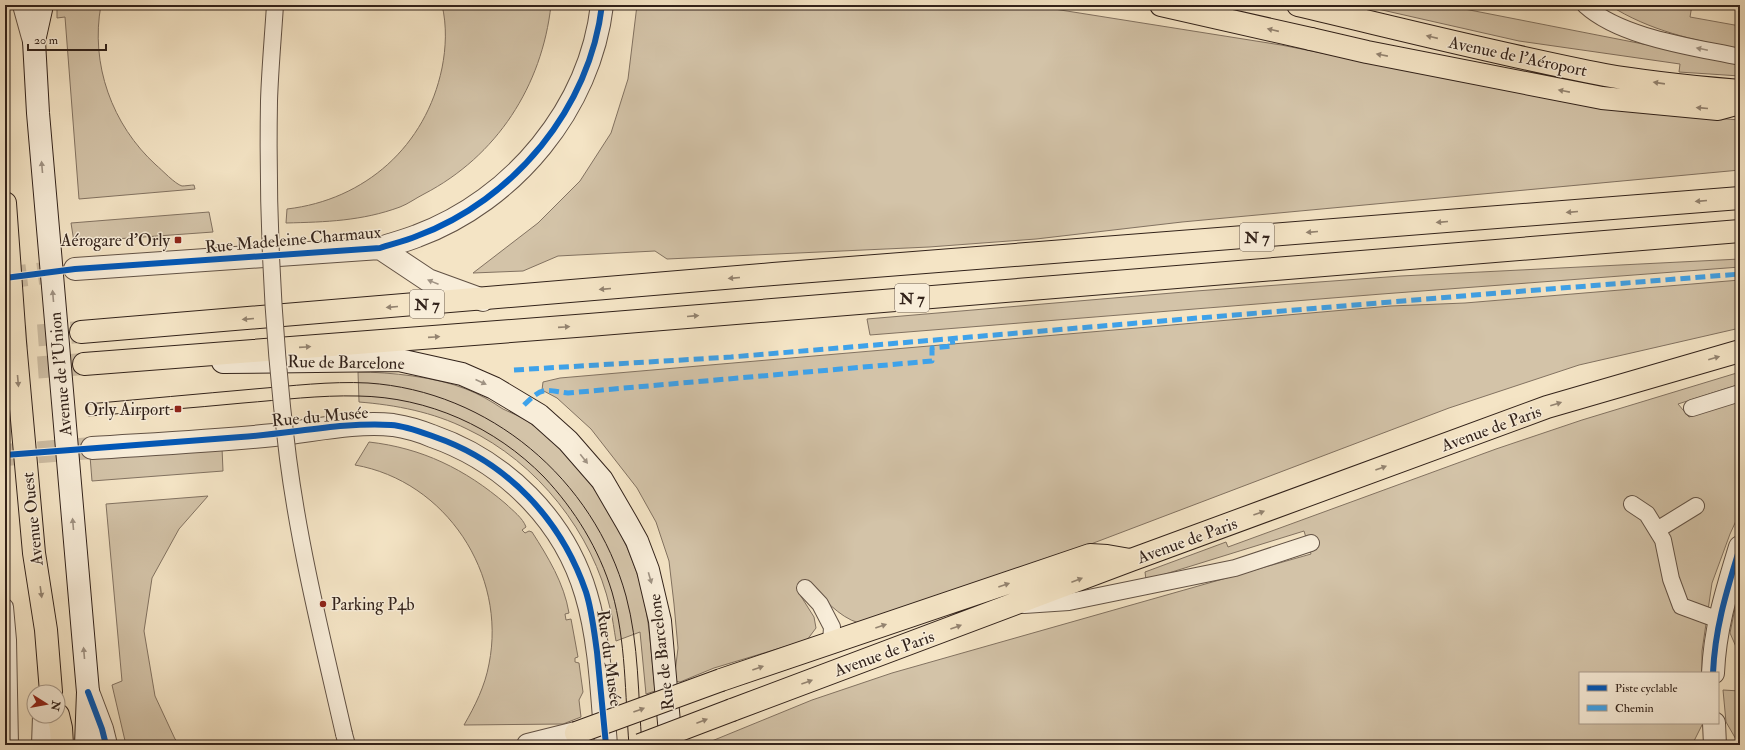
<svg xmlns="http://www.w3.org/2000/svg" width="1745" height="750" font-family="'IM FELL Double Pica',serif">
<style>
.green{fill:#d3c3a8;stroke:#827261}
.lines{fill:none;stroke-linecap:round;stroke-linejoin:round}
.minor-tunnel{stroke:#cdbda3;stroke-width:22;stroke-dasharray:22 11;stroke-linecap:butt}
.trunk-tunnel{stroke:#cdbda3;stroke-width:22;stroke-dasharray:22 11;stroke-linecap:butt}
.service-casing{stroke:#625245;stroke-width:18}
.minor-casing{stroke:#625245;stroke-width:24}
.tertiary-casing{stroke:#625245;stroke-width:24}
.secondary-casing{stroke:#32221a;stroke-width:24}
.primary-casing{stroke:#32221a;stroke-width:24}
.trunk-casing{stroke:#32221a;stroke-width:24}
.service{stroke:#f8edd9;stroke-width:16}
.minor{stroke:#f8edd9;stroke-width:22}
.tertiary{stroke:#f8edd9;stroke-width:22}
.secondary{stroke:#f8edd9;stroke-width:22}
.primary{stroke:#f4e4c5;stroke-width:22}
.trunk{stroke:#f4e4c5;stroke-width:22}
.tram{stroke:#32221a;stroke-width:1}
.service-bridge-casing{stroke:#625245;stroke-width:18;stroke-linecap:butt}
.trunk-bridge-casing{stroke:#32221a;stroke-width:24;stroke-linecap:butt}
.service-bridge{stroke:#f8edd9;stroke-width:16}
.trunk-bridge{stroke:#f4e4c5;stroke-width:22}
.quiet{stroke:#3ea2ea;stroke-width:5;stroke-dasharray:10 5;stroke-linecap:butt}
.cycleway-casing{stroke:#f8edd9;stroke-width:8}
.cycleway{stroke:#0057b8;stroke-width:6}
.oneway{fill:#938370}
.oneway2{fill:#9f9283}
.poi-dot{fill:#8f2418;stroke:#f8edd9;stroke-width:1.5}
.labels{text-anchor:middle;stroke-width:3;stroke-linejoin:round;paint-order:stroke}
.shield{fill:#f8edd9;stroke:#6d5f53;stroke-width:1}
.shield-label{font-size:16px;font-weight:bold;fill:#32221a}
.street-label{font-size:17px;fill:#32221a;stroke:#f8edd9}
.poi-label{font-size:17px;fill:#32221a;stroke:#f8edd9;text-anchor:end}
</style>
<rect width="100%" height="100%" fill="#f4e4c5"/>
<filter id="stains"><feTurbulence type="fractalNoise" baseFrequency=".005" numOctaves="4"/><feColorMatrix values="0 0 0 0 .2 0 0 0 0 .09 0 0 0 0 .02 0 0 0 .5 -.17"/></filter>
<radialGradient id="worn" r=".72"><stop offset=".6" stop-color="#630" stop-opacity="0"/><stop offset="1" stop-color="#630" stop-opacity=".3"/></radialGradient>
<!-- green -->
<path class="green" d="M 57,5 L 101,5 C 90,64 112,125 156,165 C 162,170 175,184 182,186 C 185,186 191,185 194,185 L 195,189 L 79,199 L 65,17 L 57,18 Z
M 442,5 L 551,5 C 542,86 497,156 424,194 C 416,198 408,204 400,207 C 362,221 326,222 286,223 L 287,209 C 365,200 426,146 442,68 C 446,48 447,26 442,5 Z
M 637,5 L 1029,5 L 1281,45 L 1545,97 L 1647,113 L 1740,120 L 1740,170 L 1182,222 L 1036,239 L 929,247 L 667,259 L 655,251 L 558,256 L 523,271 L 473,273 L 538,223 L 580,181 L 611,133 L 628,79 Z
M 1360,5 L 1444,5 L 1740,63 L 1740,76 L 1679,72 L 1680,64 L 1519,41 Z
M 1609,5 L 1692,5 L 1690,17 L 1740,26 L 1740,49 C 1693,40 1650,31 1609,5 Z
M 209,212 L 213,232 L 74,242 L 71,223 Z
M 1740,259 L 1740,267 L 1382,294 L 870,335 L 867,319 L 1196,291 L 1401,276 Z
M 1740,280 L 1740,328 L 1579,365 L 1449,408 L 1054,558 L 859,623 C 838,617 823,597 808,583 L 797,590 L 814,617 L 816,628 L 807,640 L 714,668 L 680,682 L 674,681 L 678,648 L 674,604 L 669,561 L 656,522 L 637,488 L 591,429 L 557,398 L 542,390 L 543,382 L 560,378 L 1391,306 L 1465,303 Z
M 358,372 C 390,372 436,377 466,389 C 479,394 491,401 503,409 C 511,413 520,416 527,421 C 580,457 622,522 640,583 C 650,618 651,655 655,691 L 646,694 L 640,632 L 616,641 C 614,630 613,619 610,608 C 593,533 537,462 467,429 C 433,412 396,405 359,402 Z
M 1740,372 L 1740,384 L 1678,404 L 1689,417 L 1740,401 L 1740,512 L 1730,534 L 1712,583 L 1702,651 L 1702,673 L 1580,673 L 1580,723 L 1703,723 L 1692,745 L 702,745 L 812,700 L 892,673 L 1311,554 L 1304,531 L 1146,580 L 1145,572 L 1226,542 L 1228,547 L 1496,449 L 1582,420 Z
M 369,442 C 422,448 465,469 506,504 C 512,510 523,518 526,527 L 522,530 L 525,533 L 529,531 L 532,532 C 548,557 564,583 569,613 L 565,614 L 566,620 L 571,619 L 578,657 L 575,658 L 575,662 L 579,663 L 583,692 L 579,700 L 581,717 L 563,724 L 464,725 C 475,706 485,686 489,664 C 507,574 446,481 355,465 Z
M 222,448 L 223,471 L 92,481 L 90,456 Z
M 208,496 L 179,529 L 152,578 L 144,631 L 155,696 L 175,739 L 181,745 L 126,745 L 112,685 L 122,681 L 106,504 Z
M 1740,590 L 1740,656 L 1730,633 L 1737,598 Z
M 1723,690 L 1740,691 L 1740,743 L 1737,741 L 1726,722 Z"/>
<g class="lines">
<!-- minor-tunnel -->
<path class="minor-tunnel" d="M 5,278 L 75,269
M 5,455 L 92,448"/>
<!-- trunk-tunnel -->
<path class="trunk-tunnel" d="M 5,338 L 81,332
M 5,370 L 84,364"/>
<!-- service casing -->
<g class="service-casing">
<path id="service" d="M 1585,5 C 1621,38 1694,47 1740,57
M 1692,408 L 1740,393
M 1632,504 L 1647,514 L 1663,540 L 1671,579 L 1681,606 L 1719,620
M 1657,530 L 1696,506
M 805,588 L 820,604 L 832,627 L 831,643
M 1024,605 L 1069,602 L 1235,568 L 1311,543
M 5,607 L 8,640 L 10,745
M 344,734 L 347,745"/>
</g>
<!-- minor casing -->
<g class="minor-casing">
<path id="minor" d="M 380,248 L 428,280 L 483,300
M 75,269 L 380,248 C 392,244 405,241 417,236 C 514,200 590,108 602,5
M 92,448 C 153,444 214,441 274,435 C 313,431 354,421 393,425 C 406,427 420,431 432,436 C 504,461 564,519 586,594 C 600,640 602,696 606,745
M 1713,673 C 1715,627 1727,590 1740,547
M 88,692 L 102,729 L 106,745
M 1714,723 L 1715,745
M 528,745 L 576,733"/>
</g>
<!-- tertiary casing -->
<g class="tertiary-casing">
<path id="tertiary" d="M 24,5 L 34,41
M 43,745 L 44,716"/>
</g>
<!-- secondary casing -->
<g class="secondary-casing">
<path id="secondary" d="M 42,5 L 34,41 L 38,113 L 88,692 L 86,745
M 223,362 L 399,360 L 462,374 L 494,388 L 539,415 L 568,441 L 602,480 L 627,523 L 637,541 L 648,570 L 660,621 L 671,745"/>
</g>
<!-- primary casing -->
<g class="primary-casing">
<path id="primary" d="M 1161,5 L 1311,39
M 5,203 L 15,342 L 34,553 L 46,630 L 51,692
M 58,715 L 61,728 L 62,745"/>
</g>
<!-- trunk casing -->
<g class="trunk-casing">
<path id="trunk" d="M 1298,5 C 1400,29 1502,55 1605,75 C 1649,83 1695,87 1740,91
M 1311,39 L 1367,52 L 1602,98 L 1718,109 L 1740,103
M 81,332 L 773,274 L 1740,198
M 84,364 L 589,325 L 1740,231
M 721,680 L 1090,555 L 1107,556 L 1130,560
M 732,710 L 1131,560 L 1547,407 L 1740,351"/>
</g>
<!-- service -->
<use href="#service" class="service"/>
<!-- minor -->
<use href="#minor" class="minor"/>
<!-- tertiary -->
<use href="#tertiary" class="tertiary"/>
<!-- secondary -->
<use href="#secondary" class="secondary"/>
<!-- primary -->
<use href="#primary" class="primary"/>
<!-- trunk -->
<use href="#trunk" class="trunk"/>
<!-- tram -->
<path class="tram" d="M 88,404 C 143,399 198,394 254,389 C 291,386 330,381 368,383 C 489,391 594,479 626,596 C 639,644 638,696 642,745
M 89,416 C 140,412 191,408 243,403 C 281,400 320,395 358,396 C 428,397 495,427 544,477 C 575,510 599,549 612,592 C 626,641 625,695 629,745"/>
<!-- service-bridge casing -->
<g class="service-bridge-casing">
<path id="service-bridge" d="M 275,5 C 273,37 270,69 269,101 C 267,220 273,340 288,458 C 300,551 323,642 344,734"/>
</g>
<!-- trunk-bridge casing -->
<g class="trunk-bridge-casing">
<path id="trunk-bridge" d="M 576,733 L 721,680
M 640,745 L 732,710"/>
</g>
<!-- service-bridge -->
<use href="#service-bridge" class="service-bridge"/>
<!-- trunk-bridge -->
<use href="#trunk-bridge" class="trunk-bridge"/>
<!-- quiet -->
<path class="quiet" d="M 514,370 L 731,357 L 1486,294 L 1740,274
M 524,405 C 543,386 544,390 568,393 L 932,361 L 932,348 L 953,346 L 952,338"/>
<!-- cycleway casing -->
<g class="cycleway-casing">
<path id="cycleway" d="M 5,278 L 75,269 L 380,248 C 392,244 405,241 417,236 C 514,200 590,108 602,5
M 5,455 C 84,449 162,443 241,437 C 291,434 341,422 391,425 C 406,426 421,432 435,437 C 507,462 561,519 586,592 C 592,611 594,631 597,652 C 600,683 603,714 606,745
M 1713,673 C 1715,627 1727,590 1740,547
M 88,692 L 102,729 L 106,745"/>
</g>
<!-- cycleway -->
<use href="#cycleway" class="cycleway"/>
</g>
<!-- one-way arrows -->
<defs><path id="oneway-solid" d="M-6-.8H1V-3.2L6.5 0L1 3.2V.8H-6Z"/></defs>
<g class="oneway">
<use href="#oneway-solid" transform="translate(1273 30) rotate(-167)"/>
<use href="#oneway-solid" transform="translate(1432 37) rotate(-167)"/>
<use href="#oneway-solid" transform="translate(1382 55) rotate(-169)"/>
<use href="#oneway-solid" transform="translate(1659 83) rotate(-172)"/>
<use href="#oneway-solid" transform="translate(1564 91) rotate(-169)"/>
<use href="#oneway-solid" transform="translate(1702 108) rotate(-175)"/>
<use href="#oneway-solid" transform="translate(1701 201) rotate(175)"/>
<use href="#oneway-solid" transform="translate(1572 212) rotate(175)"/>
<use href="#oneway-solid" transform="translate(1442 222) rotate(175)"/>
<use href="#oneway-solid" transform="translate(1312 232) rotate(175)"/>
<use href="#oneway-solid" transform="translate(734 278) rotate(175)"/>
<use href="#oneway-solid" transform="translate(605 289) rotate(175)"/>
<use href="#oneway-solid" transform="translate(392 307) rotate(175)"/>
<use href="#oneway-solid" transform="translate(693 316) rotate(-5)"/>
<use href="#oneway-solid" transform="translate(248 319) rotate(175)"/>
<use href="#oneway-solid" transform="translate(564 327) rotate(-4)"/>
<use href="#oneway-solid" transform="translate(434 337) rotate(-4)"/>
<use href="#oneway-solid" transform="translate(305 347) rotate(-4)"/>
<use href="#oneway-solid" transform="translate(1714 358) rotate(-16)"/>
<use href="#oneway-solid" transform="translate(18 381) rotate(85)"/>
<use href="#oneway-solid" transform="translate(1556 404) rotate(-17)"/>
<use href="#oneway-solid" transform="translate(1381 468) rotate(-20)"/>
<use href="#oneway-solid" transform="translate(1259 513) rotate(-20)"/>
<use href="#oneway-solid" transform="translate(1077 580) rotate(-21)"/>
<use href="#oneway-solid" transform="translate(1004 585) rotate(-19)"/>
<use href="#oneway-solid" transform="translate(41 592) rotate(82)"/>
<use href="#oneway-solid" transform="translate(881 626) rotate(-19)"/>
<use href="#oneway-solid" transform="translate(956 627) rotate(-20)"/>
<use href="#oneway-solid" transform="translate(758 668) rotate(-19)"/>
<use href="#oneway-solid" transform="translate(807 682) rotate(-20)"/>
<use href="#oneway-solid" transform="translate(639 710) rotate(-20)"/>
<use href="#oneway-solid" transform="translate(702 721) rotate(-21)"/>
</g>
<g class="oneway2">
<use href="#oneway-solid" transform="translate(1702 49) rotate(-168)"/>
<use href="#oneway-solid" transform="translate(42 167) rotate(-95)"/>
<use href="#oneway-solid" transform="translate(433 282) rotate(-158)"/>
<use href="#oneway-solid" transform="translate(53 296) rotate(-95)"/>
<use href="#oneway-solid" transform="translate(481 382) rotate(24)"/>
<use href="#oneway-solid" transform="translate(584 459) rotate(51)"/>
<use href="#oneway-solid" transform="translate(73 524) rotate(-95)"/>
<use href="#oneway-solid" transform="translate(650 578) rotate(74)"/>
<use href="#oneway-solid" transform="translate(84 653) rotate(-95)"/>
</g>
<!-- markers -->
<g class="poi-dot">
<rect x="174" y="236" width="8" height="8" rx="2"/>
<rect x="174" y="405" width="8" height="8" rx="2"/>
<circle cx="323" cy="604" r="4"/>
</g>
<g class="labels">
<!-- shield labels -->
<g class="shield">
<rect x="1240" y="223" width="34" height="28" rx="3"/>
<rect x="895" y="284" width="34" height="28" rx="3"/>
<rect x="410" y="290" width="34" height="28" rx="3"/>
</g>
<g class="shield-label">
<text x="1257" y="243">N 7</text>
<text x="912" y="304">N 7</text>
<text x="427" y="310">N 7</text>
</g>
<!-- street labels -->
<g class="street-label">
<text transform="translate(1518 56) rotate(12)" y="6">Avenue de l'Aéroport</text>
<text transform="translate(293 239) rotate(-5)" y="6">Rue Madeleine Charmaux</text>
<text transform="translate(346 362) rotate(1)" y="6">Rue de Barcelone</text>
<text transform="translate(60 374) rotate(-95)" y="6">Avenue de l'Union</text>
<text transform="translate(320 416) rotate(-5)" y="6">Rue du Musée</text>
<text transform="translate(1491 428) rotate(-20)" y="6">Avenue de Paris</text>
<text transform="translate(32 519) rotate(-96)" y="6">Avenue Ouest</text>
<text transform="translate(1187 540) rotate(-20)" y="6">Avenue de Paris</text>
<text transform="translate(661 652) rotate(-97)" y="6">Rue de Barcelone</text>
<text transform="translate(884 653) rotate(-20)" y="6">Avenue de Paris</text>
<text transform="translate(610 658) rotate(82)" y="6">Rue du Musée</text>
</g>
<!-- poi labels -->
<g class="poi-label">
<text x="170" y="246">Aérogare d'Orly</text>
<text x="170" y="415">Orly Airport</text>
<text x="331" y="610" text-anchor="start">Parking P4b</text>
</g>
</g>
<!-- margin -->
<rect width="1745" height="750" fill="none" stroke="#f4e4c5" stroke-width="20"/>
<rect x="6" y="6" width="1733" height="738" fill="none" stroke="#32221a" stroke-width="2"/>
<rect x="10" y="10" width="1725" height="730" fill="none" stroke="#32221a"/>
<!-- legend -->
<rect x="1579" y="672" width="140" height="52" fill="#f8edd9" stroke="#a99c8d"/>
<rect x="1587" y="685" width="20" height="6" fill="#0057b8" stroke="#a99c8d"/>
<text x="1615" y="692" font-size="12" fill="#32221a">Piste cyclable</text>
<rect x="1587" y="705" width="20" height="6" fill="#3ea2ea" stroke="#a99c8d"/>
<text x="1615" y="712" font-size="12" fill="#32221a">Chemin</text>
<!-- north arrow -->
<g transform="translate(46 704) rotate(101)"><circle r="19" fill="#f8edd9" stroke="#a99c8d"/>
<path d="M0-3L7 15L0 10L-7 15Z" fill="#8f2418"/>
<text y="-6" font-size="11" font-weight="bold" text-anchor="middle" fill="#32221a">N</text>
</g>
<!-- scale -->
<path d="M28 44v6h78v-6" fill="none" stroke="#32221a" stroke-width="2"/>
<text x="34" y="44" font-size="12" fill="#32221a" stroke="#f8edd9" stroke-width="3" paint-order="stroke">20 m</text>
<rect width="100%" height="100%" filter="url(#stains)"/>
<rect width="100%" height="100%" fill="url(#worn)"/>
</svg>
